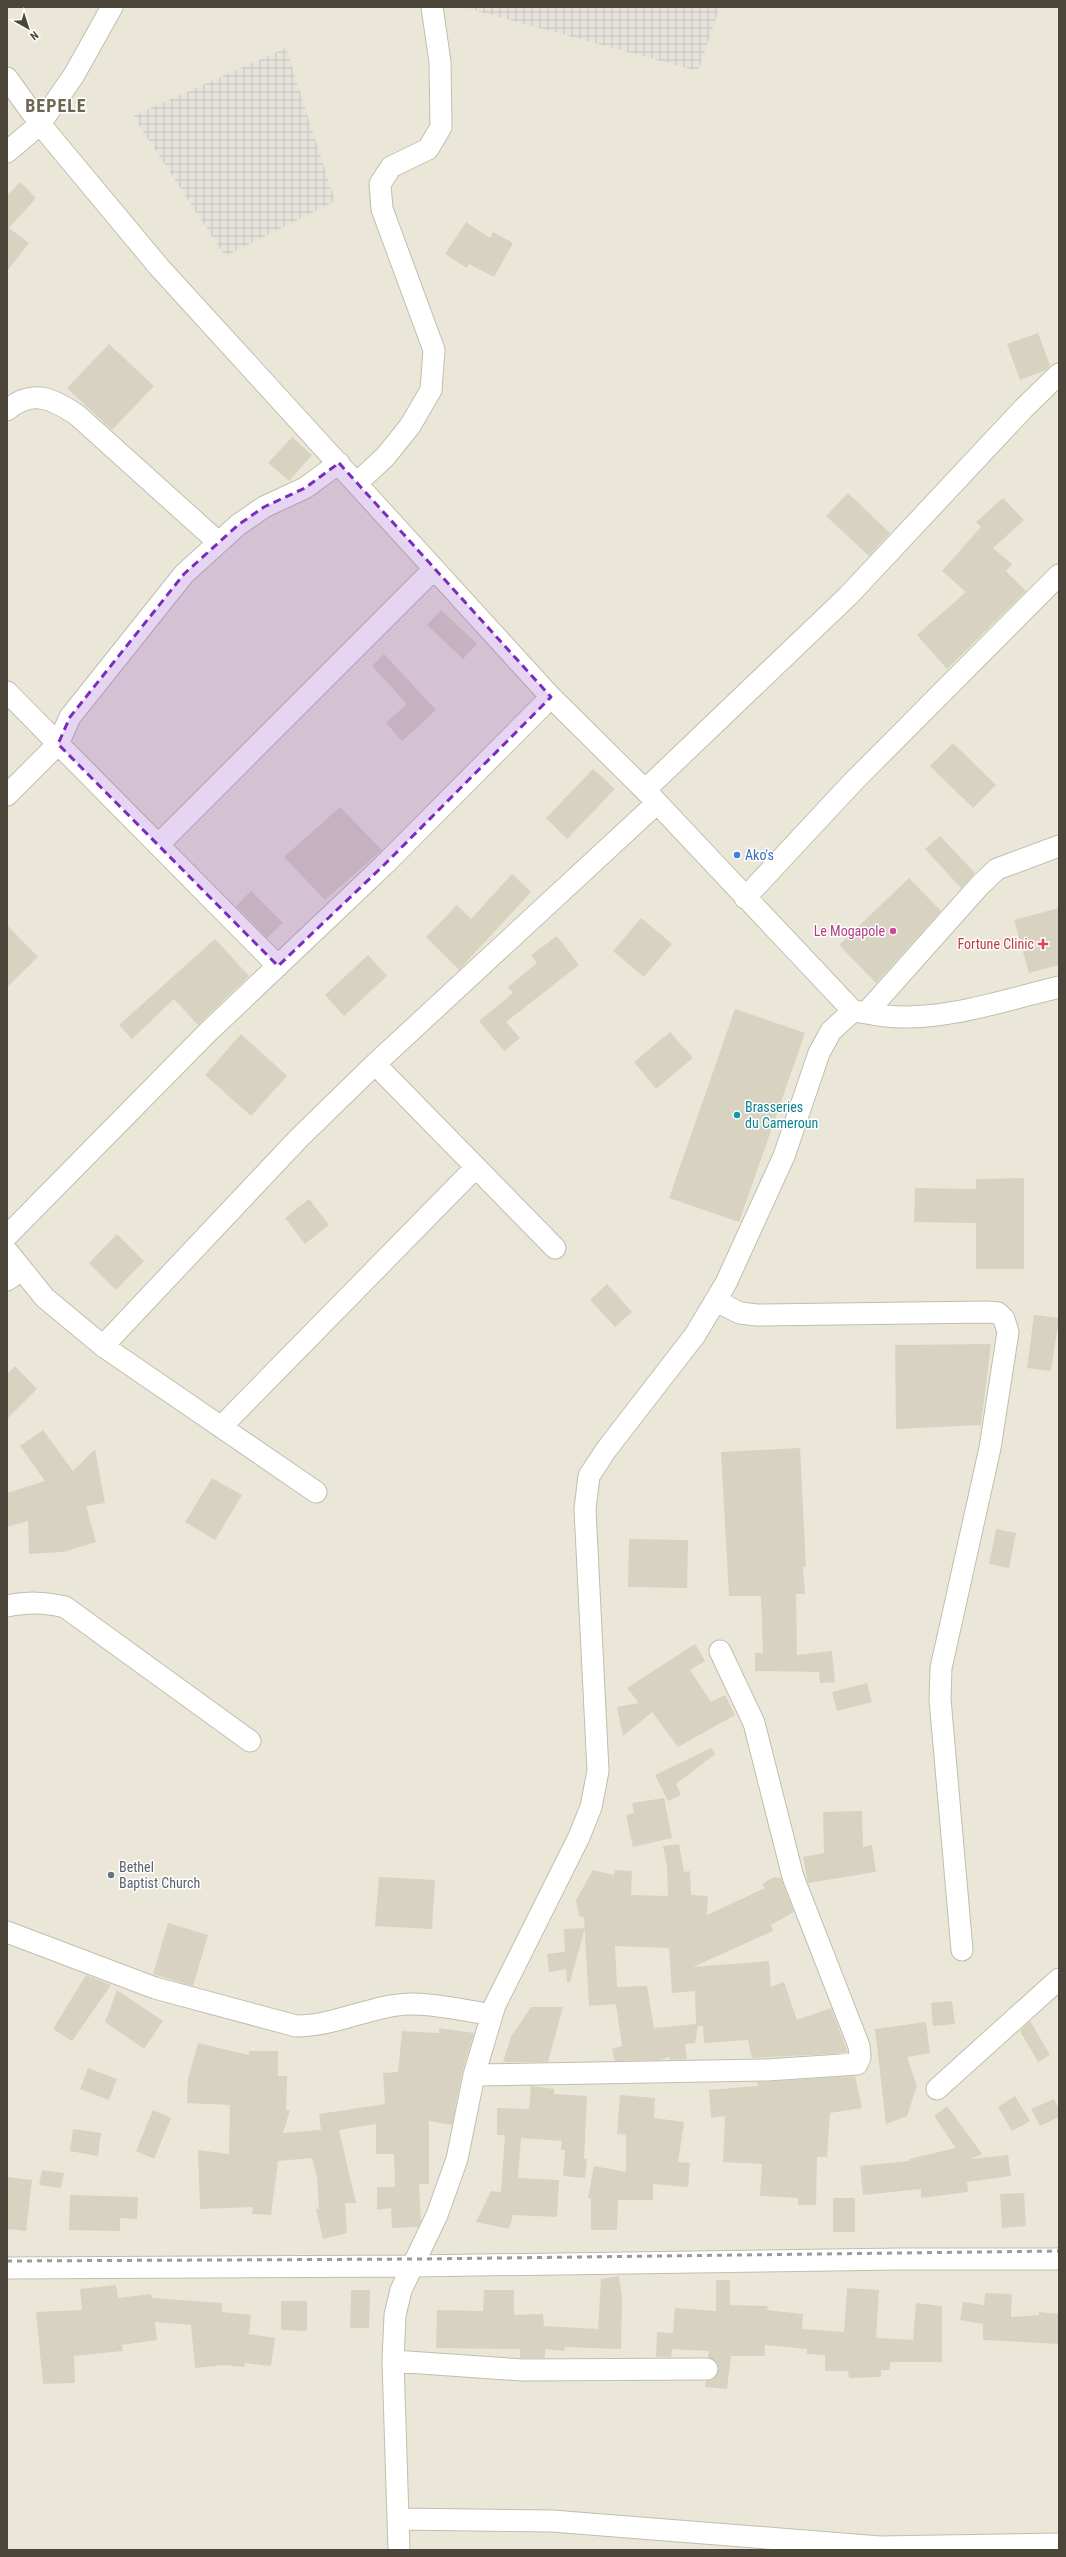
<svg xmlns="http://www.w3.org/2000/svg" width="1066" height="2557" font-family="'Roboto Condensed',sans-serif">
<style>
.residential{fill:#eae7d9}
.industrial{fill:url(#industrial-grid)}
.building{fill:#d8d2c0;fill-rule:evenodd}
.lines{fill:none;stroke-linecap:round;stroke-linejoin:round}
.minor-casing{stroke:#c2bead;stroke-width:23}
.minor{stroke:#fff;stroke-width:21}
.rail{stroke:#9a9a9a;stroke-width:3;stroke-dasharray:5 5;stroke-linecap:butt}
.marked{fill:#7b2cbf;fill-opacity:0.2;stroke:#7b2cbf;stroke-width:3;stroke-dasharray:8 5;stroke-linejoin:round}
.shop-dot{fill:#3f7fe0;stroke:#fff;stroke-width:1.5}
.hotel-dot{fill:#d1479c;stroke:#fff;stroke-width:1.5}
.health-dot{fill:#e0444e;stroke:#fff;stroke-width:1.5}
.culture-dot{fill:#0f9aa8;stroke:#fff;stroke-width:1.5}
.worship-dot{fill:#6b7280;stroke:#fff;stroke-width:1.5}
.labels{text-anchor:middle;stroke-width:3;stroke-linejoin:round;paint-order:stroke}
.shop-label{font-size:14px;fill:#366cbe;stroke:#fff;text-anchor:start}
.hotel-label{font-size:14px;fill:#b23c85;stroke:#fff;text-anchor:end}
.health-label{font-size:14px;fill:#be3a42;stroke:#fff;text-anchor:end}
.culture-label{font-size:14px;fill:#0d838f;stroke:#fff;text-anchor:start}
.worship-label{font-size:14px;fill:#5b616d;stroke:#fff;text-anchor:start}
.district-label{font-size:18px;font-weight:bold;letter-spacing:1px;fill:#6e6650;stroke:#fff}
</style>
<defs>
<pattern id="industrial-grid" width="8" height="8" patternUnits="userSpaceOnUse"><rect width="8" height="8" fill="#e6e3dd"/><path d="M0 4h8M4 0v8" fill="none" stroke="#c7c4be"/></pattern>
</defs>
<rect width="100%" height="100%" fill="#f6f4eb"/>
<!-- residential -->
<path class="residential" d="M 7,7 L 1059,7 L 1059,2550 L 7,2550 Z"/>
<!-- industrial -->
<path class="industrial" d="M 462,7 L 720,7 L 698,71 Z
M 286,48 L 335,201 L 225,256 L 133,116 Z"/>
<!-- building -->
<path class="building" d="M 20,182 L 36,198 L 9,228 L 29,243 L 7,271 L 7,196 Z
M 466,222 L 490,238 L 493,232 L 513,243 L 494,277 L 469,264 L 467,268 L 445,254 Z
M 1038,333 L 1050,366 L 1046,370 L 1020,380 L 1007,344 Z
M 109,344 L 154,386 L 112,430 L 67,388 Z
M 292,437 L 312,455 L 289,481 L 268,463 Z
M 848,493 L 890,533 L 869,556 L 826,516 Z
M 1003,498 L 1024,520 L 993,548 L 1012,564 L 1006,571 L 1026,591 L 947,669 L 917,635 L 966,592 L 942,571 L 981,527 L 976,522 Z
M 441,610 L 477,644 L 463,659 L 427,625 Z
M 384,654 L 436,710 L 402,741 L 386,723 L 407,704 L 372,666 Z
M 953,743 L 996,785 L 973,808 L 930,766 Z
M 593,769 L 615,789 L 567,839 L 546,818 Z
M 340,807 L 382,850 L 325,900 L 284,857 Z
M 940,836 L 975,873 L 961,888 L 925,849 Z
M 512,874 L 531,892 L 459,970 L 426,937 L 457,905 L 471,919 Z
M 909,878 L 941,911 L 876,983 L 839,945 Z
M 251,891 L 283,923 L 267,938 L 236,906 Z
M 1059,908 L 1059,965 L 1029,973 L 1014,920 Z
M 641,918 L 672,944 L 644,977 L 613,951 Z
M 7,925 L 38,957 L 7,987 Z
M 557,936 L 579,965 L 506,1022 L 520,1038 L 504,1051 L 479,1021 L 513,993 L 508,987 L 537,963 L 531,955 Z
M 215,939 L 249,976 L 198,1025 L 174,999 L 132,1039 L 119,1025 Z
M 368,955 L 387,976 L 344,1016 L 325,995 Z
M 735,1009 L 805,1033 L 739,1222 L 669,1198 Z
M 670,1032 L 693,1058 L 656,1089 L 634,1062 Z
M 241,1034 L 287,1076 L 251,1116 L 205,1075 Z
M 1024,1178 L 1024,1269 L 976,1269 L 976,1223 L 914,1222 L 915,1188 L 976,1189 L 976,1179 Z
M 309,1199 L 329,1225 L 305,1244 L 285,1218 Z
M 117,1234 L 144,1261 L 116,1290 L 89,1263 Z
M 607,1284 L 632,1312 L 615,1327 L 590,1300 Z
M 1034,1315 L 1059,1318 L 1051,1371 L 1027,1368 Z
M 991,1344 L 981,1425 L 896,1429 L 895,1345 Z
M 15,1366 L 37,1389 L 7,1419 L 7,1374 Z
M 43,1430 L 73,1471 L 95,1449 L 105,1503 L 86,1506 L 96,1542 L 63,1552 L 29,1554 L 28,1521 L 7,1527 L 7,1493 L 45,1481 L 20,1446 Z
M 800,1448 L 806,1567 L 803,1567 L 805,1594 L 796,1594 L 797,1655 L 832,1651 L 835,1682 L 820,1683 L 819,1672 L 755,1671 L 755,1653 L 763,1653 L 761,1596 L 729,1596 L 721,1452 Z
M 212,1478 L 242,1495 L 215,1540 L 185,1522 Z
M 996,1529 L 1016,1533 L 1009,1568 L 989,1564 Z
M 629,1539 L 688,1540 L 687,1588 L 628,1587 Z
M 695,1644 L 705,1661 L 690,1670 L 711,1702 L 725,1695 L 735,1715 L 678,1747 L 652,1712 L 623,1736 L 617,1707 L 639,1703 L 627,1688 Z
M 867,1683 L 872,1702 L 837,1711 L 832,1692 Z
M 711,1748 L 715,1754 L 676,1784 L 681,1795 L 668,1801 L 655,1775 Z
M 664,1798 L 672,1838 L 633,1847 L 626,1815 L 634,1813 L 632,1803 Z
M 862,1811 L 863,1847 L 872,1845 L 876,1872 L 808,1883 L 803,1857 L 824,1853 L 823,1812 Z
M 679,1844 L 684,1872 L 690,1871 L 691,1895 L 708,1896 L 707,1915 L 765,1888 L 762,1884 L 774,1877 L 781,1878 L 794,1912 L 771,1925 L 773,1931 L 693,1967 L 769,1961 L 771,1987 L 784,1982 L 797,2020 L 831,2008 L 848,2053 L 752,2058 L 748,2040 L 704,2043 L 703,2026 L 698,2026 L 695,2043 L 685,2044 L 687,2059 L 670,2060 L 670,2057 L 659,2060 L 615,2061 L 612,2049 L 622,2046 L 616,2004 L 589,2006 L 584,1917 L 579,1916 L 576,1900 L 593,1870 L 614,1875 L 615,1870 L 632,1871 L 631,1895 L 668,1896 L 667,1867 L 663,1846 ZM 615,1946 L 669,1948 L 672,1993 L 695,1991 L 696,2024 L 654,2028 L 647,1986 L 617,1987 Z
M 379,1877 L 435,1880 L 432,1929 L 375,1926 Z
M 168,1923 L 208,1935 L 193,1986 L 153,1974 Z
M 585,1928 L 570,1982 L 567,1982 L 566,1969 L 549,1972 L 547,1954 L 565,1952 L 564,1929 Z
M 86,1975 L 111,1985 L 72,2041 L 53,2029 Z
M 117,1990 L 163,2021 L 144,2049 L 105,2022 Z
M 952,2001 L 955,2024 L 933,2026 L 931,2003 Z
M 531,2007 L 563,2007 L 548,2062 L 503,2062 L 511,2037 Z
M 1030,2021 L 1050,2055 L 1038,2062 L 1020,2031 Z
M 926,2022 L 930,2053 L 907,2057 L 917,2086 L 907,2116 L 886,2124 L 875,2029 Z
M 439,2028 L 474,2033 L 462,2073 L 452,2125 L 429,2121 L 429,2184 L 419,2184 L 421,2222 L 418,2227 L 392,2228 L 391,2208 L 377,2210 L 377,2187 L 395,2187 L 394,2154 L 376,2154 L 376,2124 L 339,2130 L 356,2203 L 345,2203 L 347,2233 L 323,2239 L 316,2209 L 319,2209 L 317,2178 L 312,2158 L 278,2161 L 271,2215 L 252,2214 L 253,2207 L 200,2209 L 198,2150 L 229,2154 L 230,2105 L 187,2103 L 188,2079 L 198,2043 L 249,2055 L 249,2051 L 278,2051 L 278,2076 L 287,2076 L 286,2110 L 290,2110 L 283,2133 L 321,2130 L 319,2114 L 385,2104 L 383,2073 L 398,2072 L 402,2031 L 439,2033 Z
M 88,2068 L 117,2079 L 109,2100 L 80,2089 Z
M 855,2076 L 862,2108 L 830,2113 L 827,2157 L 817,2157 L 816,2205 L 798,2205 L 798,2198 L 760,2196 L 762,2164 L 723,2162 L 725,2116 L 711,2118 L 709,2090 L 758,2086 L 757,2082 Z
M 531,2086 L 554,2089 L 554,2094 L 587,2096 L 584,2159 L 587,2159 L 585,2178 L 563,2176 L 565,2150 L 561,2150 L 562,2141 L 521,2138 L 518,2178 L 559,2180 L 557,2217 L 513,2215 L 509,2229 L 476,2222 L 491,2191 L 501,2192 L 505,2135 L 497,2135 L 497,2108 L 529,2109 Z
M 620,2095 L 655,2098 L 654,2118 L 684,2122 L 678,2162 L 690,2163 L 688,2187 L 653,2184 L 653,2200 L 618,2200 L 617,2230 L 591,2230 L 591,2199 L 588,2198 L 594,2166 L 626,2172 L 626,2135 L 617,2134 Z
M 1015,2096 L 1030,2121 L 1012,2131 L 998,2107 Z
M 1054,2099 L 1059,2109 L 1059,2117 L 1040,2126 L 1031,2109 Z
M 947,2106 L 982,2154 L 971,2159 L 1008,2155 L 1011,2176 L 967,2182 L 968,2192 L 921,2198 L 921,2189 L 863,2195 L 860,2166 L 909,2161 L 909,2159 L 956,2148 L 934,2116 Z
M 153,2110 L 171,2118 L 154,2159 L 136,2151 Z
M 73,2129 L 101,2133 L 98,2156 L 70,2151 Z
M 42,2170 L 64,2173 L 61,2188 L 39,2185 Z
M 7,2177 L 32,2180 L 26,2231 L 7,2229 Z
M 1024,2193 L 1026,2226 L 1002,2228 L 1000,2194 Z
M 70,2195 L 138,2197 L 137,2219 L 120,2218 L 120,2231 L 69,2230 Z
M 833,2198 L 855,2198 L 855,2232 L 833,2232 Z
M 619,2276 L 622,2297 L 621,2349 L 565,2347 L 564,2351 L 545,2349 L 545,2358 L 520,2358 L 520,2349 L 436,2348 L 437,2310 L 483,2311 L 484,2290 L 514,2290 L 514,2315 L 543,2314 L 544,2326 L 598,2329 L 601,2279 Z
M 716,2280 L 730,2280 L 730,2305 L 768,2306 L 767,2310 L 803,2314 L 802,2329 L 844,2332 L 847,2288 L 879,2290 L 876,2338 L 913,2340 L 916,2303 L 942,2306 L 942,2362 L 890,2362 L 890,2370 L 881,2370 L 881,2377 L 849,2378 L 848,2371 L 825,2371 L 825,2355 L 807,2354 L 807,2349 L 765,2345 L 765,2356 L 731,2356 L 727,2389 L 705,2387 L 706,2381 L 713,2379 L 719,2369 L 717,2363 L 708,2357 L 709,2351 L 672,2349 L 671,2357 L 656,2357 L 657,2332 L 673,2333 L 675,2308 L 716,2311 Z
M 116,2285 L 118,2298 L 151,2294 L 152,2298 L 222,2303 L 222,2312 L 251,2315 L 249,2334 L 275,2338 L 271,2366 L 245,2363 L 244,2367 L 224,2365 L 195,2368 L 191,2325 L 155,2322 L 157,2340 L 122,2345 L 123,2351 L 74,2356 L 75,2383 L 43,2384 L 36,2312 L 82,2310 L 80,2289 Z
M 351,2290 L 370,2290 L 369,2328 L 350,2328 Z
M 985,2293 L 1012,2294 L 1011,2317 L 1039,2315 L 1039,2312 L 1059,2314 L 1059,2344 L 983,2340 L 983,2324 L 960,2320 L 963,2302 L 984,2305 Z
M 281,2301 L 307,2301 L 307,2331 L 281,2330 Z"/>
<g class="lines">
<!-- minor casing -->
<g class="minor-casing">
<path id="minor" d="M 7,78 L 40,124 L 159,267 L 551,697 L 645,790 L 853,1011 C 864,1012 875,1015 886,1016 C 941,1022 1006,1000 1059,987
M 7,152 L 40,124 L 74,75 L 112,7
M 7,410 C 32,389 52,398 77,415 L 218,542
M 357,483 L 385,457 L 410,426 L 431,390 L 434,350 L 382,209 L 380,184 L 391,167 L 428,149 L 441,127 L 440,62 L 432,7
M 7,692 L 278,966
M 645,790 L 848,596 L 1024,408 L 1059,374
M 7,795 L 58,744 L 70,717 L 184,574 L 238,525 L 264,507 L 305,488 L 339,463
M 158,845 L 434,569
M 745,898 L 852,783 L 1059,575
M 866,1013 L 980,885 L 997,869 L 1059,846
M 375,1064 L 555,1248
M 7,1236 L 207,1033 L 384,865 L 551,697
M 7,1251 L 45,1298 L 103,1346 L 316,1492
M 7,1280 L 22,1270
M 716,1301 L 740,1313 L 757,1315 L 987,1312 L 998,1313 L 1004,1319 L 1008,1332 L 990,1448 L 941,1668 L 940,1699 L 962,1950
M 103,1346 L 299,1138 L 375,1064 L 657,803
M 221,1427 L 476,1167
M 7,1606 C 28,1602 44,1602 65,1607 L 250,1741
M 7,1932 L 155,1988 L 296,2026 C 336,2026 371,2005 410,2004 C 434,2003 468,2011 492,2015
M 474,2075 L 767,2070 L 857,2064 L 860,2057 L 859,2046 L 793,1877 L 754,1723 L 720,1651
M 937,2089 L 1059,1979
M 7,2268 L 413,2266 L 900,2259 L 1059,2259
M 393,2361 L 523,2370 L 707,2369
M 399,2519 L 552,2521 L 880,2547 L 1059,2544
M 399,2550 L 393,2361 L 395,2315 L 401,2290 L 437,2215 L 457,2159 L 474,2075 L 495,2005 L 579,1837 L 591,1807 L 598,1771 L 585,1509 L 589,1476 L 606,1450 L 695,1335 L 726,1283 L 784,1156 L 819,1053 L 831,1031 L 853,1011"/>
</g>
<!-- minor -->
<use href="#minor" class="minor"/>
<!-- rail -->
<path class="rail" d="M 7,2261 L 422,2259 L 1059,2251"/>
</g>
<!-- marked area -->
<path class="marked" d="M 339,463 L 551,697 L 384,865 L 278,966 L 58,744 L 70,717 L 184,574 L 238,525 L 264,507 L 305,488 Z"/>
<!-- markers -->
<circle class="shop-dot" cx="737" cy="855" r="4"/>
<circle class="hotel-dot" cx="893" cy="931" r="4"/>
<path class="health-dot" d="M1041 938h4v4h4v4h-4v4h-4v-4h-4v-4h4z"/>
<circle class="culture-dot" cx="737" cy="1115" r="4"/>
<circle class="worship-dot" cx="111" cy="1875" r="4"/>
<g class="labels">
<!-- shop labels -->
<g class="shop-label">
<text x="745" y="860">Ako's</text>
</g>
<!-- hotel labels -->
<g class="hotel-label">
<text x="885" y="936">Le Mogapole</text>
</g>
<!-- health labels -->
<g class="health-label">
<text x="1034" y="949">Fortune Clinic</text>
</g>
<!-- culture labels -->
<g class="culture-label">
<text x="745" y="1112">Brasseries<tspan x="745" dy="16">du Cameroun</tspan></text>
</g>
<!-- worship labels -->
<g class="worship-label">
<text x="119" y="1872">Bethel<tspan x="119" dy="16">Baptist Church</tspan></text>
</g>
<!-- district labels -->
<g class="district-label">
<text x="56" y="112">BEPELE</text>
</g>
</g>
<!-- border -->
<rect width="1066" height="2557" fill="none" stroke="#4b4639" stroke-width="16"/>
<!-- north arrow -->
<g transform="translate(28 28) rotate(141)" stroke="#ffffff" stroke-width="3" paint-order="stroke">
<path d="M0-3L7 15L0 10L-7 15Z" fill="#4b4639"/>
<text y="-6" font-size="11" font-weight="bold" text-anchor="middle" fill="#4b4639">N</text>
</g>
</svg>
